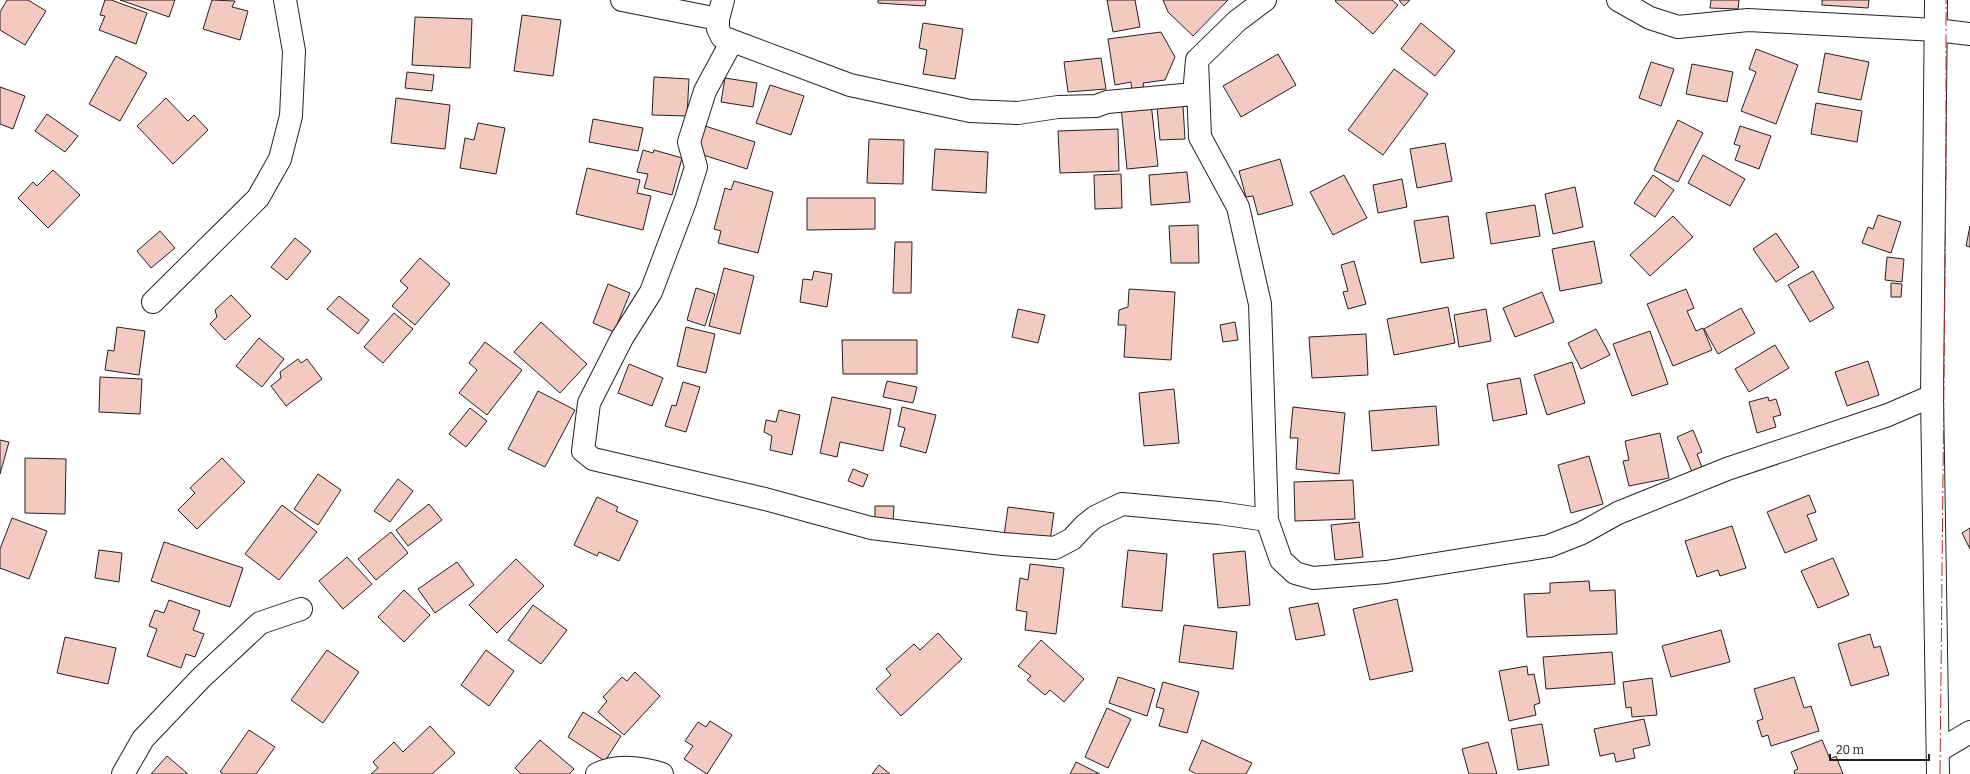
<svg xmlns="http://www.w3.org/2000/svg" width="1970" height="774" font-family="Bitter,serif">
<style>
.building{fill:#f3c9c0;stroke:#222}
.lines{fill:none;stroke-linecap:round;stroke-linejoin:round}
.minor-casing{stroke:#222;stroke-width:24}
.tertiary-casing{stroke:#222;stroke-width:24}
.minor{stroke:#fff;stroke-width:22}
.tertiary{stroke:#fff;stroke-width:22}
.power{stroke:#c62828;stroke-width:1;stroke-dasharray:14 3 2 3;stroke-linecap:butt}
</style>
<rect width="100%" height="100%" fill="#fff"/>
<!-- building -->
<path class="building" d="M 7,0 L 28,0 L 46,11 L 25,45 L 0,30 L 0,12 Z
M 105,0 L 111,0 L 147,13 L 136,44 L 99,30 L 105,16 L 100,15 Z
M 120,0 L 175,0 L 169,17 Z
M 212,0 L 235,1 L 232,7 L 248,11 L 240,40 L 203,29 Z
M 878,0 L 926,0 L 925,6 L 878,3 Z
M 1107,0 L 1135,0 L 1140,27 L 1113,32 Z
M 1163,0 L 1228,0 L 1193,36 L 1168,12 Z
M 1336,0 L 1392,0 L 1398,5 L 1373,34 L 1335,1 Z
M 1399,0 L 1410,0 L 1404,6 Z
M 1711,0 L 1739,0 L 1738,9 L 1710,8 Z
M 1822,0 L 1869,0 L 1868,8 L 1822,5 Z
M 522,15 L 561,20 L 553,76 L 514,71 Z
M 415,17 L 472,19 L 470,68 L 412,65 Z
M 923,23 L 963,29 L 955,79 L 923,74 L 927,50 L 919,48 Z
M 1421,23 L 1455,51 L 1435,76 L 1401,49 Z
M 1161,32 L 1175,57 L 1165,80 L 1143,83 L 1144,89 L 1132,91 L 1131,82 L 1115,85 L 1108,39 Z
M 1756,49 L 1798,65 L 1776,124 L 1741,111 L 1756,72 L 1749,69 Z
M 1825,53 L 1869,62 L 1861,100 L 1818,92 Z
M 1278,54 L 1296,85 L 1241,117 L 1223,86 Z
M 116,56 L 147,73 L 120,121 L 89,104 Z
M 1101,58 L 1106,89 L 1068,92 L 1064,62 Z
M 1651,62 L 1674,69 L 1661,106 L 1639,98 Z
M 1692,64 L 1733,72 L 1727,102 L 1686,94 Z
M 1394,69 L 1428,94 L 1383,155 L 1348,130 Z
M 407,72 L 434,75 L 432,91 L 405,88 Z
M 654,77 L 689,79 L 687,116 L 652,115 Z
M 725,78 L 757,83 L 753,107 L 721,102 Z
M 770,85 L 804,96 L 791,135 L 756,123 Z
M 0,87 L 25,96 L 13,129 L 0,124 Z
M 166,98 L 188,121 L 194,115 L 208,130 L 173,164 L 137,126 Z
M 396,98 L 450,105 L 445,149 L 391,143 Z
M 1151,103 L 1158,166 L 1127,169 L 1121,106 Z
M 1816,103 L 1862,111 L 1857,142 L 1811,134 Z
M 1183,106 L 1185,139 L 1160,140 L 1157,107 Z
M 47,114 L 78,136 L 65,152 L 35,131 Z
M 593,119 L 643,128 L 638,151 L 589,142 Z
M 1678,120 L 1703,133 L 1678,182 L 1654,170 Z
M 478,123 L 505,128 L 496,174 L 460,168 L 465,138 L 474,140 Z
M 705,126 L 755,142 L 747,169 L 697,153 Z
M 1740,126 L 1771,136 L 1759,169 L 1735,160 L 1740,146 L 1734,144 Z
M 1118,129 L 1119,171 L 1060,173 L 1058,131 Z
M 869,139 L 904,140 L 903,184 L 867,183 Z
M 1445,143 L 1452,181 L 1417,188 L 1410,149 Z
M 935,149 L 988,152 L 986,193 L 932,190 Z
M 643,150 L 653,153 L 654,150 L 682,158 L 672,195 L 644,188 L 648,174 L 637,172 Z
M 1703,155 L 1745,179 L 1730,206 L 1688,183 Z
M 1280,159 L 1293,205 L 1258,215 L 1253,196 L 1246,197 L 1239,171 Z
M 587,168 L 640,180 L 637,193 L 651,196 L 643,230 L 576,214 Z
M 53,170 L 80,195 L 48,228 L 18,198 L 33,182 L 37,186 Z
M 1187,172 L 1190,202 L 1151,205 L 1149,175 Z
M 1121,174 L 1122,208 L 1095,209 L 1094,175 Z
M 1344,175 L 1367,218 L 1333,235 L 1310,192 Z
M 1653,175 L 1674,190 L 1655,217 L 1634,203 Z
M 1402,179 L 1407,207 L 1378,213 L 1373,185 Z
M 734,181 L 773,192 L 758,253 L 718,243 L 721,231 L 714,229 L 725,188 L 731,190 Z
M 1575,187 L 1583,227 L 1553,234 L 1545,194 Z
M 807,198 L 875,198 L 875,229 L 807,230 Z
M 1535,205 L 1540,236 L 1491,244 L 1486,213 Z
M 1878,215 L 1901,222 L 1891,253 L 1862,243 L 1868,227 L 1873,229 Z
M 1448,216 L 1454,258 L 1421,263 L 1414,221 Z
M 1673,216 L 1693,237 L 1650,276 L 1630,255 Z
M 1198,225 L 1199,263 L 1171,263 L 1169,226 Z
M 1970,226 L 1970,247 L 1966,246 Z
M 160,231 L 175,248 L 151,268 L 137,251 Z
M 1776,233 L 1799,267 L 1776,282 L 1753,249 Z
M 295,238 L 311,251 L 287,280 L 271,267 Z
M 1594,241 L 1602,283 L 1560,291 L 1552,249 Z
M 895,242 L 912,242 L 911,293 L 893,293 Z
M 1887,257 L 1904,259 L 1902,282 L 1885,280 Z
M 420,258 L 450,284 L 415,325 L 392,306 L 408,288 L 400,281 Z
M 1354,261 L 1366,304 L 1348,309 L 1343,292 L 1348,291 L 1341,265 Z
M 724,268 L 754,276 L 740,334 L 709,326 Z
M 814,271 L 832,274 L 827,307 L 800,302 L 803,279 L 812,280 Z
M 1813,271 L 1834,308 L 1810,322 L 1788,285 Z
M 1891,283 L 1902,284 L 1901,297 L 1891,297 Z
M 608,284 L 630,293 L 614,332 L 593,323 Z
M 696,288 L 715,294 L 705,326 L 687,320 Z
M 1129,289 L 1175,292 L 1171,360 L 1124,357 L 1126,325 L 1118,325 L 1119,310 L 1128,307 Z
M 1686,289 L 1694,308 L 1687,311 L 1696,331 L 1703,328 L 1712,350 L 1673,366 L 1647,304 Z
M 1542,292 L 1554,322 L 1515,337 L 1503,308 Z
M 231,295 L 251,316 L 225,340 L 210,324 L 217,317 L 215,310 Z
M 339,296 L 369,320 L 358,334 L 327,309 Z
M 1448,307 L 1455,343 L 1394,355 L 1387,319 Z
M 1741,308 L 1755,333 L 1718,354 L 1704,329 Z
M 1018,309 L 1045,315 L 1038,343 L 1012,337 Z
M 1486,309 L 1491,341 L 1459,347 L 1454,315 Z
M 394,313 L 413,329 L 383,363 L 364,347 Z
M 541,322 L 587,364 L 560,393 L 514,352 Z
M 1235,322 L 1238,340 L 1223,342 L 1220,325 Z
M 117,327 L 145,331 L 139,375 L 105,370 L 108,350 L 114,351 Z
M 686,327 L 715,334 L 706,373 L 677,366 Z
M 1596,329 L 1610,355 L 1581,369 L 1568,343 Z
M 1650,331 L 1668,384 L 1632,396 L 1613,344 Z
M 1366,334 L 1368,375 L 1312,378 L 1309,337 Z
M 259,338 L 284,359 L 262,387 L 236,366 Z
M 842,340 L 917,340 L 917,374 L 843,374 Z
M 485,342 L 522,370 L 487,415 L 459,393 L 477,370 L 469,363 Z
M 1775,345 L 1789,368 L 1749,392 L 1735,369 Z
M 298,359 L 301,363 L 307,359 L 322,379 L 286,406 L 271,386 L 281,378 L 280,372 Z
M 1868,361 L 1879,395 L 1847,406 L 1835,372 Z
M 1572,362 L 1585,403 L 1547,415 L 1534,375 Z
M 629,364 L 663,378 L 652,406 L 618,393 Z
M 100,377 L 142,379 L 140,414 L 99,412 Z
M 1520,378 L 1527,414 L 1493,421 L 1487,384 Z
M 887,381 L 917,387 L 913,403 L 883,397 Z
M 683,382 L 700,387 L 686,432 L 665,426 L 672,405 L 676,406 Z
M 1174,389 L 1179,443 L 1144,446 L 1139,393 Z
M 538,391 L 575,410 L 545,467 L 508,449 Z
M 832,397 L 891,409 L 883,451 L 840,442 L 837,457 L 820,453 Z
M 1768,397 L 1769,401 L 1776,399 L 1781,415 L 1773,417 L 1776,427 L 1757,433 L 1749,402 Z
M 1436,406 L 1439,445 L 1372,451 L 1369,411 Z
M 902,407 L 936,415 L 926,453 L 900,446 L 905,428 L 898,426 Z
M 1293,407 L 1345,413 L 1339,474 L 1296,469 L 1298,438 L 1290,438 Z
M 470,408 L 487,421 L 466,447 L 449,434 Z
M 779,410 L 800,415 L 792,455 L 770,450 L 772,436 L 764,432 L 766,420 L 776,422 Z
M 1693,430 L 1702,452 L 1697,454 L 1703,470 L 1693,474 L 1677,437 Z
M 1660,433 L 1669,478 L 1629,486 L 1623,461 L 1629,460 L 1625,441 Z
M 0,440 L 9,442 L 0,474 Z
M 1589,456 L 1603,504 L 1571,513 L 1558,465 Z
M 25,458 L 66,459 L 65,514 L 25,513 Z
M 222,458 L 245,482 L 197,529 L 178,510 L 195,493 L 190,488 Z
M 853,469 L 868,475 L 863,487 L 848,481 Z
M 318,474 L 341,490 L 318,525 L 294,509 Z
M 398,479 L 413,491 L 390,522 L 374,511 Z
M 1353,480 L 1355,519 L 1295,521 L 1294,482 Z
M 1809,495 L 1816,512 L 1807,515 L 1817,540 L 1785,553 L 1767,512 Z
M 597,497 L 618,507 L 616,511 L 638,521 L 619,561 L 599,552 L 597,556 L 574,545 Z
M 429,504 L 442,520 L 408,546 L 396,530 Z
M 282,505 L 317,532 L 279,580 L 245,554 Z
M 875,506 L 894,506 L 893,521 L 875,521 Z
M 1008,507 L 1054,513 L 1050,541 L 1004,536 Z
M 12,518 L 47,531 L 29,579 L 0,568 L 0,549 Z
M 1359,522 L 1363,557 L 1335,560 L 1331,525 Z
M 1732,526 L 1746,568 L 1720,576 L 1718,570 L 1697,577 L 1685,541 Z
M 1970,528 L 1970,549 L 1962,533 Z
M 391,532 L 408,553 L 376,580 L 358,559 Z
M 164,542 L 243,568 L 230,607 L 151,581 Z
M 99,550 L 122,553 L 119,582 L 95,578 Z
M 1128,550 L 1167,554 L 1162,611 L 1122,607 Z
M 1245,551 L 1250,605 L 1218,608 L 1213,554 Z
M 347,557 L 372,584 L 343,609 L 319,581 Z
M 1833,558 L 1849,595 L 1818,608 L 1801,571 Z
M 516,559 L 544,586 L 497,633 L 469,605 Z
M 457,562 L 474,585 L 435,613 L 418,589 Z
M 1030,564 L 1064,568 L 1056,634 L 1025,630 L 1027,612 L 1016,610 L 1020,578 L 1028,580 Z
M 1589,581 L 1590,591 L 1615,590 L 1617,634 L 1527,637 L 1524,594 L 1550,593 L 1550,583 Z
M 404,590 L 430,615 L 404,642 L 378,617 Z
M 1397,599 L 1413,671 L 1370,680 L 1353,609 Z
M 169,600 L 200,611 L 193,630 L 204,634 L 195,657 L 186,654 L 181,668 L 147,656 L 157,629 L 149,626 L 155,610 L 164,613 Z
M 1318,603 L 1325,635 L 1296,640 L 1289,608 Z
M 533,605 L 567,630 L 541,664 L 508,640 Z
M 1184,625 L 1237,632 L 1233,669 L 1179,662 Z
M 1721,630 L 1730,662 L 1671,677 L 1662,646 Z
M 938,633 L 962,659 L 901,716 L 876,689 L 891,675 L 886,669 L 914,644 L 920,650 Z
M 1870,634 L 1874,648 L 1880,646 L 1889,675 L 1851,686 L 1838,644 Z
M 65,637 L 116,648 L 108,684 L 57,673 Z
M 1041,640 L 1084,679 L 1064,702 L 1050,690 L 1045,695 L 1027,680 L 1031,676 L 1018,666 Z
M 327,650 L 359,672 L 323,723 L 291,700 Z
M 486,650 L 514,671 L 489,706 L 461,685 Z
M 1612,652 L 1615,684 L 1546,689 L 1543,657 Z
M 1527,666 L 1528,675 L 1534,674 L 1540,703 L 1534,705 L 1536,715 L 1509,721 L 1499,671 Z
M 635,672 L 660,696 L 624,735 L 598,712 L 607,701 L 603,697 L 622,677 L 627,681 Z
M 1118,677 L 1155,689 L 1147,716 L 1109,703 Z
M 1794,677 L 1804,708 L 1811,706 L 1819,731 L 1771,746 L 1768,735 L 1762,737 L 1757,721 L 1763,719 L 1754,689 Z
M 1652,678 L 1657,715 L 1632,717 L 1631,707 L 1626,708 L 1623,682 Z
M 1163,682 L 1199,692 L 1187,733 L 1159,726 L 1164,709 L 1156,707 Z
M 1107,708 L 1131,719 L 1108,768 L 1085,757 Z
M 583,712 L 621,736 L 605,761 L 568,737 Z
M 1644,719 L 1650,745 L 1633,749 L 1635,758 L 1616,762 L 1614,753 L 1600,756 L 1594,729 Z
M 710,721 L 732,735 L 707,774 L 684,759 L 693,746 L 685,741 L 698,722 L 706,727 Z
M 1542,724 L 1549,765 L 1518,770 L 1511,729 Z
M 430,726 L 455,753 L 432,774 L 371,774 L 378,768 L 373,762 L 394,742 L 403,752 Z
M 249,730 L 275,747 L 256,774 L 224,774 L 220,772 Z
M 540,740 L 574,769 L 569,774 L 521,774 L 515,768 Z
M 1202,740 L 1252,763 L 1246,774 L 1196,774 L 1189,770 Z
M 1822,740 L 1830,759 L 1836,756 L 1843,774 L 1795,774 L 1794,771 L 1798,769 L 1791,752 Z
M 1488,742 L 1497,774 L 1469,774 L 1462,749 Z
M 167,756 L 188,774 L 151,774 Z
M 1076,762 L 1100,774 L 1070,774 Z
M 879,765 L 890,774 L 872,774 Z"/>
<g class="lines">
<!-- minor casing -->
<g class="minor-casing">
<path id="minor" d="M 622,0 L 718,19
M 723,0 L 718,19 L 718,29 L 722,37 L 850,85 L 970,111 L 1018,113 L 1058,107 L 1096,106 L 1107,102 L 1194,94 L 1197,60 L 1237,21 L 1265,0
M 1618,0 L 1650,18 L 1678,27 L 1748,20 L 1936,30 L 1970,34
M 732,41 L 705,91 L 689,142 L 696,167 L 685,202 L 651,292 L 622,338 L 589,403 L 583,451 L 593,459 L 765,499 L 871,528 L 1003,544 L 1055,548 L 1072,539 L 1085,525 L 1095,517 L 1122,504 L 1219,513 L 1267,520
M 1197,60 L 1200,137 L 1238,207 L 1260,304 L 1267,520 L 1281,560 L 1295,573 L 1313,578 L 1386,572 L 1549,546 L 1582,533 L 1618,513 L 1727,469 L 1888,415 L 1932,396
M 153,302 L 258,198 L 280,159 L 291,116 L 294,51 L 285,0
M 1938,751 L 1970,732
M 123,774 L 143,739 L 201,678 L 260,623 L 301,609
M 597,774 C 618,764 640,767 662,774"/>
</g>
<!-- tertiary casing -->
<g class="tertiary-casing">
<path id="tertiary" d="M 1936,0 L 1932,396 L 1938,774"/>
</g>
<!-- minor -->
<use href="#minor" class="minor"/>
<!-- tertiary -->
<use href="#tertiary" class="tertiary"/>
<!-- power -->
<path class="power" d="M 1940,774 L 1946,176 L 1946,0"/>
</g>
<!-- scale -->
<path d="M1830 754v6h99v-6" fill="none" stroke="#222222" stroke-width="2"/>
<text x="1836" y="754" font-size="12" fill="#222222" stroke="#ffffff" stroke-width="3" paint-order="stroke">20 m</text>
</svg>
